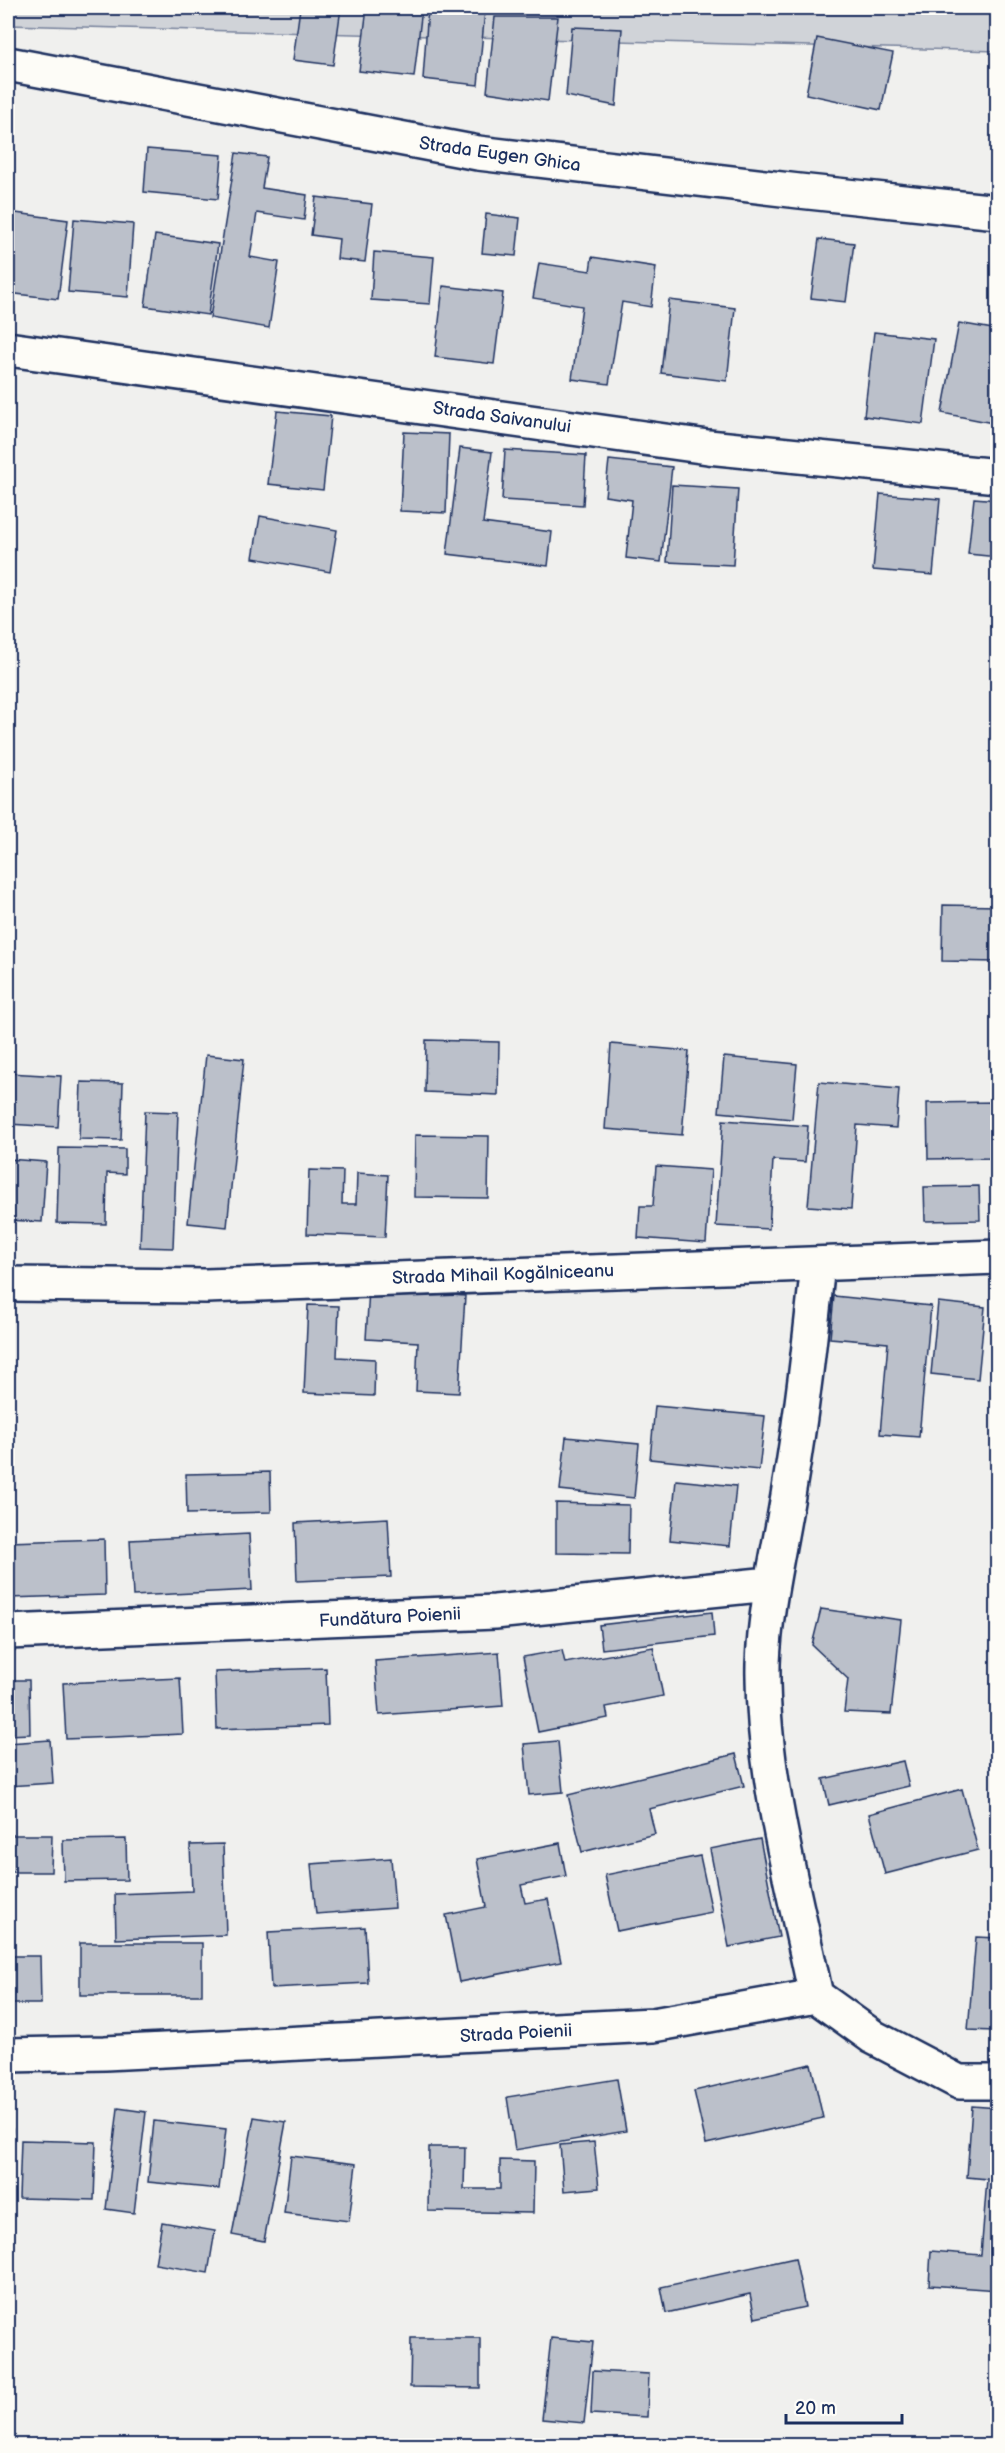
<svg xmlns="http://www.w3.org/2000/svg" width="1005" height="2453" font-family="'Balsamiq Sans',sans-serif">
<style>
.green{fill:#d0d3d8;stroke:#76819b;stroke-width:1.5}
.building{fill:#bbc0ca;stroke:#1b2f5e;stroke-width:1.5}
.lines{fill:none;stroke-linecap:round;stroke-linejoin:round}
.street-casing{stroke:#1b2f5e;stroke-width:38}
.street{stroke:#fdfcf7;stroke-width:33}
.labels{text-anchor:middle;stroke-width:5;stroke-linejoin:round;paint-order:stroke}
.street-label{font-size:18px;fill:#1b2f5e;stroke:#fdfcf7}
</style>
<rect width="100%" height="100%" fill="#f0f0ee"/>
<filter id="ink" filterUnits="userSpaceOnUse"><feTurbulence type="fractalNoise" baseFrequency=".0167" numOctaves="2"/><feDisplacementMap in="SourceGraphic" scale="12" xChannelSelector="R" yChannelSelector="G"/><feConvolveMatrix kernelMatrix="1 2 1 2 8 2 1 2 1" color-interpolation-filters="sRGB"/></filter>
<g filter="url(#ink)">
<!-- green -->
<path class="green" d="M 8,8 L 997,8 L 998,51 L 8,25 Z"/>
<!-- building -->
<path class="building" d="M 300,8 L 341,8 L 333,65 L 293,60 Z
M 367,8 L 422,8 L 414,77 L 359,71 Z
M 428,8 L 485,10 L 478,85 L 423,79 Z
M 495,17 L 558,17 L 548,101 L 487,92 Z
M 572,27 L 622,29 L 616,106 L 566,96 Z
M 817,38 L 893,53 L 881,110 L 806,94 Z
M 147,149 L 222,155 L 218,199 L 144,192 Z
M 236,153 L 267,157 L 262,188 L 307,195 L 304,220 L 257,213 L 250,257 L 279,262 L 269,328 L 210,318 Z
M 316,197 L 372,204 L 365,262 L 337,259 L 339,239 L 311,235 Z
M 8,212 L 68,220 L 58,299 L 8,293 Z
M 486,214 L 520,218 L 516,256 L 482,253 Z
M 74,219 L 133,224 L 128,297 L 68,292 Z
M 155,235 L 218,244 L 208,315 L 145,306 Z
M 819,239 L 854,243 L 846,302 L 811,298 Z
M 374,252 L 434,257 L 430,304 L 371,300 Z
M 592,257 L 656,267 L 651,307 L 622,302 L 609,384 L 572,379 L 582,306 L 533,298 L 539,263 L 590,271 Z
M 443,286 L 503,293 L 494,364 L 435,357 Z
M 669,300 L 735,308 L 727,381 L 661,373 Z
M 959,323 L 998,330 L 998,424 L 942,413 Z
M 874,332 L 934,339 L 923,424 L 864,416 Z
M 277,411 L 331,416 L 323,490 L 268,484 Z
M 404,432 L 449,434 L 446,513 L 400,511 Z
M 460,448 L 492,452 L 483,523 L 552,532 L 548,566 L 447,554 Z
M 505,450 L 586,455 L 583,505 L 502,500 Z
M 609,460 L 672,467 L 661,562 L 626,558 L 632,500 L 605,496 Z
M 672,485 L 738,489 L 733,565 L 667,562 Z
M 880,494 L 940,499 L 933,575 L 873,570 Z
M 974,498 L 998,500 L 998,557 L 968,554 Z
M 260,516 L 337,530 L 330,572 L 253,558 Z
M 943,905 L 998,906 L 998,962 L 942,961 Z
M 426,1040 L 499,1042 L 498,1095 L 425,1092 Z
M 611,1044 L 689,1051 L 682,1135 L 605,1129 Z
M 206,1055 L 244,1059 L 227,1227 L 188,1223 Z
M 724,1057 L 797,1064 L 792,1119 L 719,1112 Z
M 8,1073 L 61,1076 L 58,1127 L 8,1124 Z
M 81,1082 L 123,1083 L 121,1140 L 79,1139 Z
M 819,1082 L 899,1089 L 896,1128 L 857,1125 L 851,1209 L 808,1206 Z
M 998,1102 L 998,1158 L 928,1159 L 927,1103 Z
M 145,1111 L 178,1112 L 173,1248 L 140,1247 Z
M 723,1120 L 808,1126 L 805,1162 L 773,1160 L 769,1229 L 716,1226 Z
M 415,1135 L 489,1136 L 488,1198 L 414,1197 Z
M 59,1148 L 125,1149 L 125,1174 L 107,1173 L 106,1224 L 57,1223 Z
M 8,1159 L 46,1162 L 42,1222 L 8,1220 Z
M 656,1166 L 711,1170 L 706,1243 L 638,1238 L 640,1206 L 653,1206 Z
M 309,1170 L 343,1171 L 342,1204 L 356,1204 L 357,1173 L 388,1175 L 385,1237 L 307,1234 Z
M 979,1186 L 980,1220 L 925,1221 L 924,1187 Z
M 369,1289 L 465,1296 L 459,1393 L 416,1391 L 418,1342 L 366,1339 Z
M 834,1296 L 931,1306 L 919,1437 L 880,1434 L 888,1343 L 830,1338 Z
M 938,1302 L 985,1307 L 978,1379 L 931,1374 Z
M 308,1305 L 339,1306 L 337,1357 L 375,1359 L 374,1396 L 304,1393 Z
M 655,1406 L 765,1416 L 759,1470 L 650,1459 Z
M 566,1437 L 639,1444 L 634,1498 L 560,1490 Z
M 270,1472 L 271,1512 L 187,1514 L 186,1474 Z
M 676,1480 L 736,1486 L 730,1546 L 670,1540 Z
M 556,1503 L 629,1505 L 628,1554 L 556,1553 Z
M 388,1518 L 391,1577 L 297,1581 L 295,1523 Z
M 249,1534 L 252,1590 L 133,1596 L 130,1540 Z
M 104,1539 L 105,1595 L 8,1598 L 8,1542 Z
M 821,1609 L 901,1620 L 891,1714 L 844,1712 L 848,1679 L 812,1645 Z
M 712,1612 L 714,1636 L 602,1649 L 599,1625 Z
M 653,1647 L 663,1696 L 606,1707 L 608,1718 L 538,1732 L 523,1657 L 562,1650 L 565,1663 Z
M 499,1652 L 503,1706 L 379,1715 L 375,1661 Z
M 326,1668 L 328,1725 L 217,1729 L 215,1672 Z
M 180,1678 L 183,1734 L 66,1739 L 63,1683 Z
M 8,1680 L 29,1680 L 30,1734 L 8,1735 Z
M 50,1740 L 53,1783 L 8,1786 L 8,1743 Z
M 558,1741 L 563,1792 L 529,1795 L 524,1744 Z
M 736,1754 L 744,1786 L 649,1809 L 655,1834 L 582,1852 L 568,1795 Z
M 903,1761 L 909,1786 L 829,1805 L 823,1779 Z
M 962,1789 L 978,1850 L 885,1874 L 869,1814 Z
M 8,1835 L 52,1835 L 51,1872 L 8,1872 Z
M 126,1839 L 127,1880 L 64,1881 L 63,1840 Z
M 760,1839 L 779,1937 L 729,1947 L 710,1849 Z
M 560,1843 L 566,1876 L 521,1885 L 525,1903 L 548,1899 L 561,1962 L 459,1982 L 446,1915 L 486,1907 L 477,1859 Z
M 223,1844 L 226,1935 L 116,1939 L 115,1894 L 192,1891 L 190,1845 Z
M 700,1856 L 712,1912 L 617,1931 L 605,1875 Z
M 391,1858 L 395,1908 L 316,1914 L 311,1864 Z
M 365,1927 L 368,1983 L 271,1988 L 268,1932 Z
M 976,1937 L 998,1938 L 998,1987 L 994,2031 L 968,2030 Z
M 80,1943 L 202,1943 L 202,1995 L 80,1995 Z
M 8,1956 L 40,1956 L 41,2004 L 8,2004 Z
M 811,2064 L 823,2118 L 706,2144 L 694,2091 Z
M 617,2079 L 626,2131 L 515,2150 L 507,2097 Z
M 972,2106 L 998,2108 L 998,2290 L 929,2285 L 931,2251 L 981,2255 L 987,2179 L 967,2177 Z
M 118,2108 L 146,2112 L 134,2213 L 106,2209 Z
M 254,2117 L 286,2122 L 264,2241 L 232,2235 Z
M 154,2121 L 226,2129 L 219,2189 L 148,2182 Z
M 8,2128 L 12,2129 L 8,2175 Z
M 21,2140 L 96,2142 L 94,2200 L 19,2198 Z
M 594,2142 L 599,2188 L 564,2191 L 560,2145 Z
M 429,2147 L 465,2147 L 464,2189 L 500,2189 L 500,2160 L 534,2161 L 533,2213 L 428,2211 Z
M 291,2156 L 356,2164 L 349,2221 L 284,2213 Z
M 162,2222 L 215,2231 L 208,2273 L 155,2264 Z
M 795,2258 L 805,2307 L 755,2318 L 750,2294 L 666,2313 L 661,2287 Z
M 411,2338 L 480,2338 L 480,2388 L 410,2387 Z
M 551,2338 L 593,2342 L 584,2423 L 542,2419 Z
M 593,2371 L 649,2374 L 647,2417 L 591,2414 Z"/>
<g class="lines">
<!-- street casing -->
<g class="street-casing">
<path id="street" d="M 8,64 L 478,153 L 799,191 L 998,212
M 8,349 L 708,447 L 998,476
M 8,1284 L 206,1286 L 998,1257
M 8,1632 L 495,1612 L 770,1584
M 816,1996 C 794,1888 761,1775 763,1664 C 765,1605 780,1548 789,1489 C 802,1414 810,1339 818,1264
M 8,2055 L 105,2053 L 653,2025 L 816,1996 L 873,2037 L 959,2082 L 998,2082"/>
</g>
<!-- street -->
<use href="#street" class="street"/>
</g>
</g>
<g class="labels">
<!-- street labels -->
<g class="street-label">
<text transform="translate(500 154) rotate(8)" y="6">Strada Eugen Ghica</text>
<text transform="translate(502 417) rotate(8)" y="6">Strada Saivanului</text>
<text transform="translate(503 1274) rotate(-2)" y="6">Strada Mihail Kogălniceanu</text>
<text transform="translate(390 1617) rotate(-3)" y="6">Fundătura Poienii</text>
<text transform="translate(516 2033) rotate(-3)" y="6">Strada Poienii</text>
</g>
</g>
<!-- margin -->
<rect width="1005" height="2453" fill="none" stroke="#fdfcf7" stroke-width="30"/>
<rect x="15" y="15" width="975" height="2423" fill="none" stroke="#1b2f5e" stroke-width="2" filter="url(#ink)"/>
<!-- scale -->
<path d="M786 2414v9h116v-9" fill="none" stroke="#1b2f5e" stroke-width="3"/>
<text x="795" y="2414" font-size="18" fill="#1b2f5e" stroke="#fdfcf7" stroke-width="4.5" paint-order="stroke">20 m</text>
</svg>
